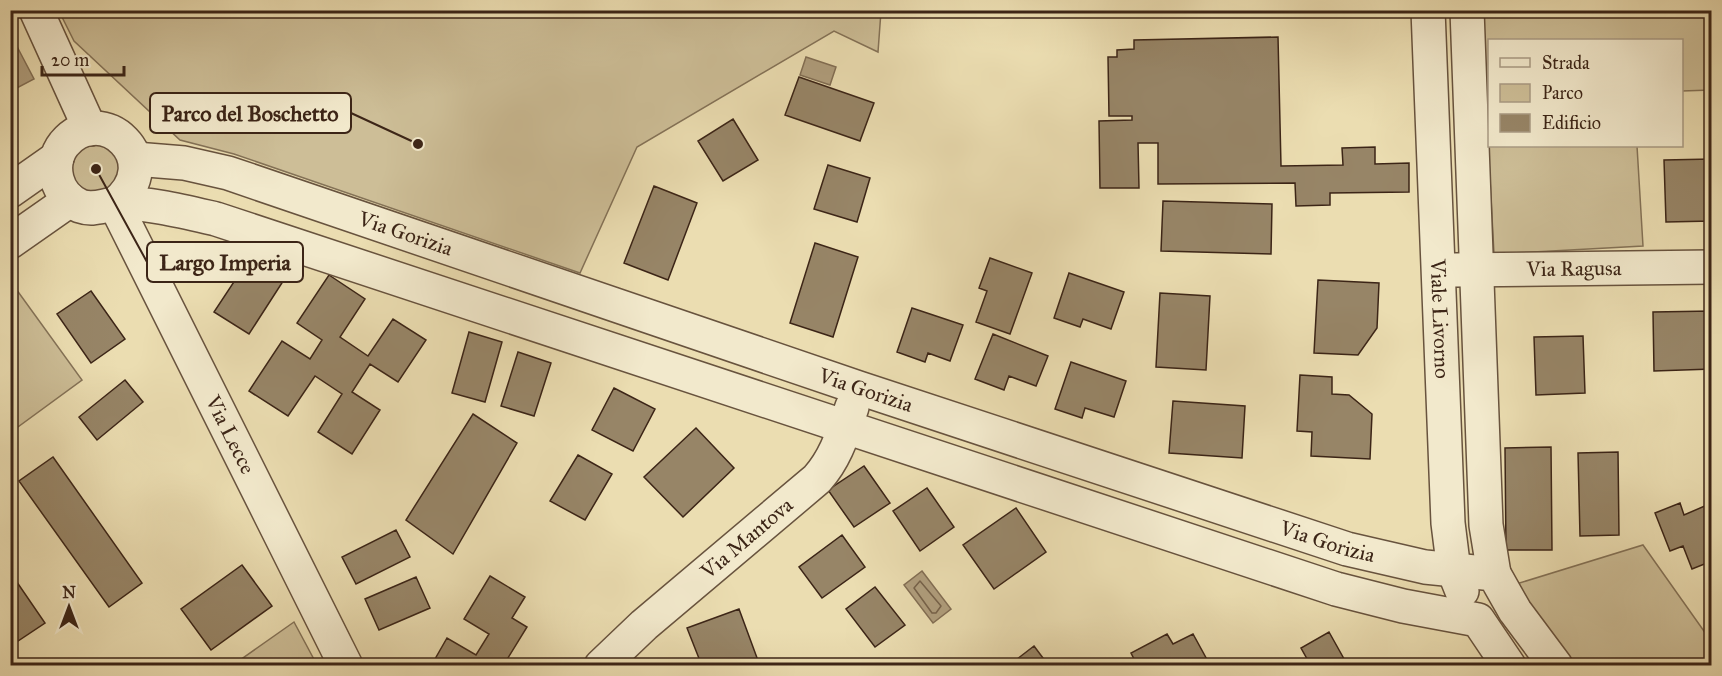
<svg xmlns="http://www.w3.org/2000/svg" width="1722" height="676" font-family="'IM FELL Great Primer',serif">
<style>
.green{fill:#cdbe97;stroke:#847257;stroke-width:1.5}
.water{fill:#b09e7d;stroke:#826e54;stroke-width:1.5}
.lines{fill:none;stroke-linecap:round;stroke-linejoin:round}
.shore{stroke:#76624a;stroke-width:1.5}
.building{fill:#978567;stroke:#3c2517;stroke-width:1.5}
.minor-casing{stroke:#68533e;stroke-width:36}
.minor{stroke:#f2e9cc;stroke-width:33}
.labels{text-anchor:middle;stroke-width:6;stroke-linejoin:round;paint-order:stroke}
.street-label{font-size:21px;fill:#3c2517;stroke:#f2e9cc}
.leader{fill:none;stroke:#3c2517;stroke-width:2}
.callout-dot{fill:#3c2517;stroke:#f2e9cc;stroke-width:2}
.callout{fill:#f2e9cc;stroke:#3c2517;stroke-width:2}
.callout-label{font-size:22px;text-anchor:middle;font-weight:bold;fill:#3c2517}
</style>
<rect width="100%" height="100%" fill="#ebddb1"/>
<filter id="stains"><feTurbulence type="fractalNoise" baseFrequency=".00333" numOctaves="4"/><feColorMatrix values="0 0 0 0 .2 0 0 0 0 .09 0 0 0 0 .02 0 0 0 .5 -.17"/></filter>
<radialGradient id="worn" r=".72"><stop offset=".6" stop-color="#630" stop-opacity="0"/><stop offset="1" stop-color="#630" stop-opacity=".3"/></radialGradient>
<!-- green -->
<path class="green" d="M 59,11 L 881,11 L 878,52 L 834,31 L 637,147 L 580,273 L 234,154 L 180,140 L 74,41 Z
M 1481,11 L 1711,11 L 1711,90 L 1682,91 L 1682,40 L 1490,40 L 1490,146 L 1637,146 L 1643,246 L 1494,254 Z
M 80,140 L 118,145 L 120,191 L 74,193 L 66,155 Z
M 11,282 L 82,380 L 11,432 L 10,432 Z
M 1643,545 L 1711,641 L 1711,665 L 1574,665 L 1513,585 Z
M 294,622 L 317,665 L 233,665 Z"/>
<!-- water -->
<path class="water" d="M 12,37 L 34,79 L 15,89 L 11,80 Z
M 806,57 L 836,67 L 830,85 L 800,75 Z
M 922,571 L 951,609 L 933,623 L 904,585 Z"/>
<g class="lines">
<!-- shore -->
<path class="shore" d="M 920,581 L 941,606 L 936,613 L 932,613 L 914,588 Z"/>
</g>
<!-- building -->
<path class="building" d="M 1278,37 L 1281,166 L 1343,165 L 1342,148 L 1375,147 L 1375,164 L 1409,163 L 1409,192 L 1330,193 L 1330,205 L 1296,206 L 1295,183 L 1158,184 L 1158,143 L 1138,143 L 1139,188 L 1100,188 L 1099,121 L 1132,120 L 1132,116 L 1109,116 L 1108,57 L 1117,57 L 1117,50 L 1134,49 L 1134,40 Z
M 799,77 L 874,103 L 860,141 L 785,115 Z
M 733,119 L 758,160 L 723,181 L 698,141 Z
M 1712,159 L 1712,221 L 1666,222 L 1664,160 Z
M 828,165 L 870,178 L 857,222 L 814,209 Z
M 654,186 L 697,203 L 668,280 L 624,263 Z
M 1163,201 L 1272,204 L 1271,254 L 1161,251 Z
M 815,243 L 858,257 L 833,337 L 790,323 Z
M 255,250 L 289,272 L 249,334 L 214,312 Z
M 990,258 L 1032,273 L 1010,334 L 976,322 L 987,291 L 979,288 Z
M 1069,273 L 1124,292 L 1111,329 L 1083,319 L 1080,327 L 1054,318 Z
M 329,275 L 365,299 L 340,337 L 368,356 L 393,319 L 426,340 L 398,382 L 370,364 L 352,392 L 380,410 L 352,454 L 318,432 L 342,394 L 315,376 L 288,416 L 249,391 L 282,341 L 310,359 L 322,340 L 297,323 Z
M 1318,280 L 1379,283 L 1377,328 L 1358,355 L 1314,353 Z
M 91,291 L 125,339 L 91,363 L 57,314 Z
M 1160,293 L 1210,296 L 1206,370 L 1156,367 Z
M 912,308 L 963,325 L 950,361 L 928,353 L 925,362 L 897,352 Z
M 1712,311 L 1712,369 L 1654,371 L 1653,312 Z
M 469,332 L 502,342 L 485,402 L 452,393 Z
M 993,334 L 1048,356 L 1036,386 L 1009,376 L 1004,390 L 975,379 Z
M 1583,336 L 1585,393 L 1536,395 L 1534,337 Z
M 518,352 L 551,363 L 534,416 L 501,406 Z
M 1071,362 L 1126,381 L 1114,417 L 1085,408 L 1082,418 L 1055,409 Z
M 1300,375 L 1332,377 L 1332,394 L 1349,395 L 1372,414 L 1370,459 L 1311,456 L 1312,432 L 1297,431 Z
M 125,380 L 143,402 L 97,440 L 79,417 Z
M 614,388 L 655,409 L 633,451 L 592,430 Z
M 1173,401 L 1245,406 L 1242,458 L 1169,453 Z
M 473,414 L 517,443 L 453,554 L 406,520 Z
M 696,428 L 734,468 L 683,517 L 644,477 Z
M 1551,447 L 1552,550 L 1506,550 L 1505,448 Z
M 1618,452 L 1619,535 L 1580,536 L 1578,453 Z
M 578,455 L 612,474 L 585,520 L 550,501 Z
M 53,457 L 142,583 L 109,607 L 19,481 Z
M 864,466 L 890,503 L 854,527 L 828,490 Z
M 927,488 L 954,527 L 920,551 L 893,511 Z
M 1680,503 L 1684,515 L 1707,505 L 1712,517 L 1712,561 L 1692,569 L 1683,546 L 1670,551 L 1655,513 Z
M 1016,508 L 1046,552 L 994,589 L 963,545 Z
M 396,530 L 410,557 L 356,584 L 342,557 Z
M 842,535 L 865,567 L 822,598 L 799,567 Z
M 242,565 L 272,606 L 211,650 L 181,609 Z
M 10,572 L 45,623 L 15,643 L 10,637 Z
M 490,576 L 525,597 L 512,618 L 527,627 L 503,666 L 431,666 L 447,638 L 476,655 L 489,634 L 464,619 Z
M 416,577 L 430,608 L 379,630 L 365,599 Z
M 875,587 L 905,625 L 875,647 L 846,609 Z
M 739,609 L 760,666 L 702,666 L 687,628 Z
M 1329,632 L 1348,666 L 1311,666 L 1301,648 Z
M 1167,634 L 1173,644 L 1193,634 L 1210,665 L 1131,666 L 1136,663 L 1131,653 Z
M 1034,646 L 1049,666 L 1008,666 Z"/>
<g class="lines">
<!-- minor casing -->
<g class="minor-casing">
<g id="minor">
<path d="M 36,10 L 90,129"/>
<path id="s1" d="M 1428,10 L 1448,523 L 1454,571 L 1462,591"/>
<path d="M 1467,10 L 1486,525 L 1494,574"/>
<path id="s2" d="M 135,159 L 184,163 L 228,173 L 859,388 L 1347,549 L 1425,567 L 1494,574 L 1515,611 L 1556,666"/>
<path d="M 10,191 L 57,158"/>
<path d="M 115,204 C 169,161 102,99 64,144 C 56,154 54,167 57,179 C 60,191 69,201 80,206 C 94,211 103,205 116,204 C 143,201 190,213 216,219 L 1336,589 L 1403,606 L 1478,620 L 1509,666"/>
<path id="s3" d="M 115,204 L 346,666"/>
<path d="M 10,242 L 70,200"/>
<path id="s4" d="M 1454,270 L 1712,267"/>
<path id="s5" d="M 601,666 L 644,625 L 817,479 C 836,458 843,433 852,407"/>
</g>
</g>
<!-- minor -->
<use href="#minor" class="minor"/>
</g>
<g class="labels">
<!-- street labels -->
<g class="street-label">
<text dy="7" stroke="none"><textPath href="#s2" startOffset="282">Via Gorizia</textPath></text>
<text dy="7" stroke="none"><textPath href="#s4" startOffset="120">Via Ragusa</textPath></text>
<text dy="7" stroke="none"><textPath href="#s1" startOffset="309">Viale Livorno</textPath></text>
<text dy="7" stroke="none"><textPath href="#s2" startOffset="768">Via Gorizia</textPath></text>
<text dy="7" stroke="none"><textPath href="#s3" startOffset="258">Via Lecce</textPath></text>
<text dy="7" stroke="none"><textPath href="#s5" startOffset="194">Via Mantova</textPath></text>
<text dy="7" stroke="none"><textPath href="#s2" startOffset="1254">Via Gorizia</textPath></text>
</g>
</g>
<!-- callouts -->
<path class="leader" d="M418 144L351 113M96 169L147 262"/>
<g class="callout-dot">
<circle cx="418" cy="144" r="6"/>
<circle cx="96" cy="169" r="6"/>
</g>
<g class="callout">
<rect x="150" y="93" width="201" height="40" rx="6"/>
<rect x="147" y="242" width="156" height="40" rx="6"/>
</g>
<g class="callout-label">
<text x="250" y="121">Parco del Boschetto</text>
<text x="225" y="270">Largo Imperia</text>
</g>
<!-- margin -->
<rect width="1722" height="676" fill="none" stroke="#ebddb1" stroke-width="36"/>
<rect x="12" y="12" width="1698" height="652" fill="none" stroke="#3c2517" stroke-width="3"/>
<rect x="18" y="18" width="1686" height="640" fill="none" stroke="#3c2517" stroke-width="1.5"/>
<!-- legend -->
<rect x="1488" y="39" width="195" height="108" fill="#f2e9cc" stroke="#a99b84" stroke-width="1.5"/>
<rect x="1500" y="58" width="30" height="9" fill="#f2e9cc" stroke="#a99b84" stroke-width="1.5"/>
<text x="1542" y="69" font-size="18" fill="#3c2517">Strada</text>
<rect x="1500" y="84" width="30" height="18" fill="#cdbe97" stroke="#a99b84" stroke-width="1.5"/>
<text x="1542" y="99" font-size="18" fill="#3c2517">Parco</text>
<rect x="1500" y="114" width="30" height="18" fill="#978567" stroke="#a99b84" stroke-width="1.5"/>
<text x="1542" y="129" font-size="18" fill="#3c2517">Edificio</text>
<!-- north arrow -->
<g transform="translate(69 607)" stroke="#f2e9cc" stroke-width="4.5" paint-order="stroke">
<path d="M0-4.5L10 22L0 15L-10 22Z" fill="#3c2517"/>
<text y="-9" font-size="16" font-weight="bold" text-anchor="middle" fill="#3c2517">N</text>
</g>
<!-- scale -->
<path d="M42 66v9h82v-9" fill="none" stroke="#3c2517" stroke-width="3"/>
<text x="51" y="66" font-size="18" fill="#3c2517" stroke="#f2e9cc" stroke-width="4.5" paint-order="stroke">20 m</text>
<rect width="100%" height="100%" filter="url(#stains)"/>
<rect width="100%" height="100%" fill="url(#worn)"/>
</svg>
